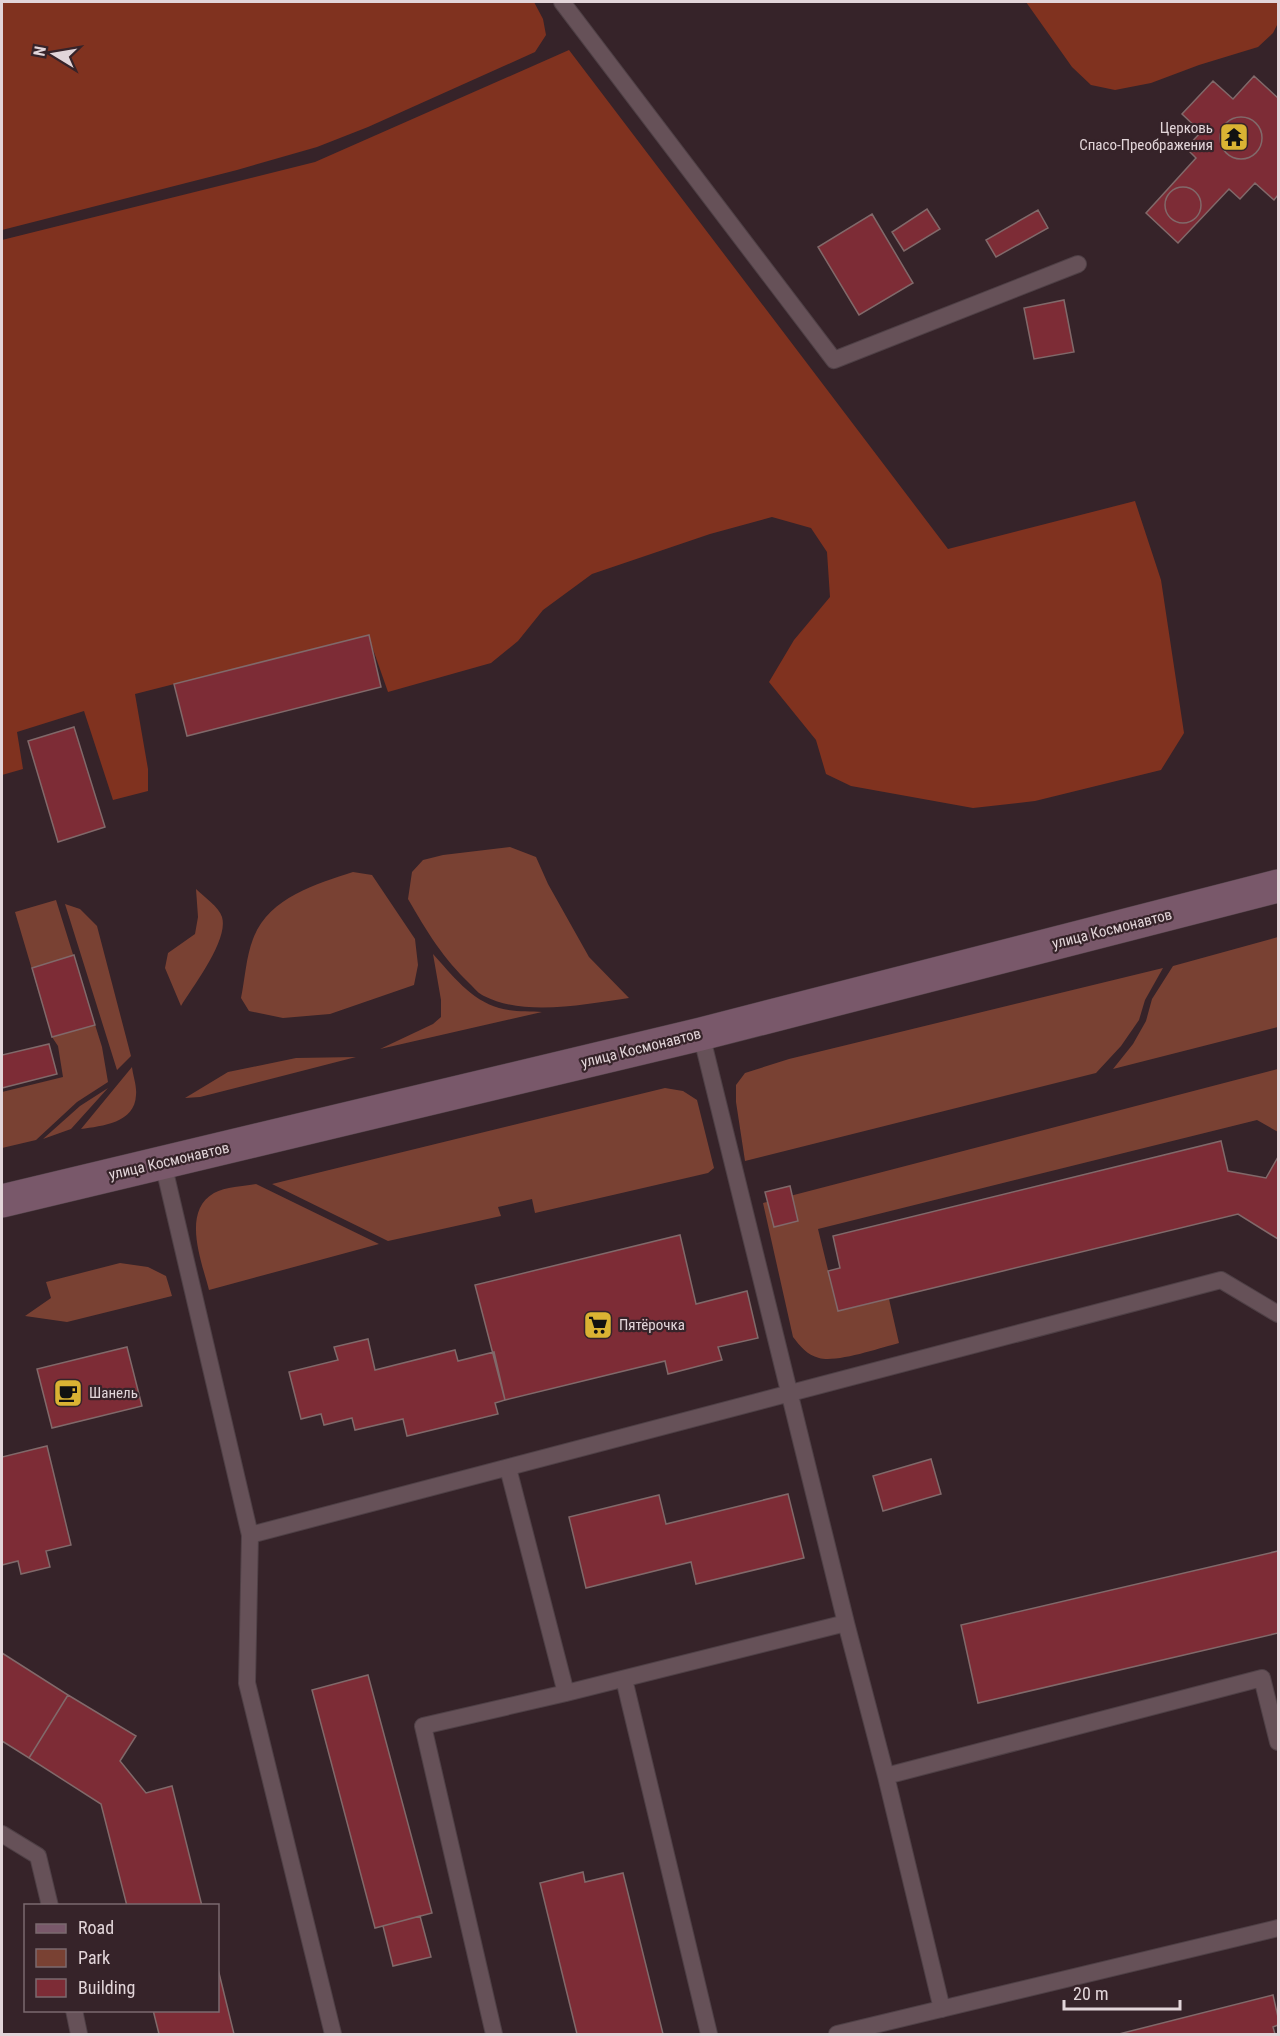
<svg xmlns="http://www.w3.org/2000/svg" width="1280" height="2036" font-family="'Roboto Condensed',sans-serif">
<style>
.green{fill:#794133}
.forest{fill:#80321f}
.building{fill:#7d2c36;stroke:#81696a;stroke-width:1.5}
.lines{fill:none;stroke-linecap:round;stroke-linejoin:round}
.lane-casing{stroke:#4f4046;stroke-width:18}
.secondary-casing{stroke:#4f4046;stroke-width:34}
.lane{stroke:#665158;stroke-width:16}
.secondary{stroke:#79586a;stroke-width:33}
.labels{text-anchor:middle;stroke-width:4.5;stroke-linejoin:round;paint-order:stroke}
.poi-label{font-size:15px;fill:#e2d5d9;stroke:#362329;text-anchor:start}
.street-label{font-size:15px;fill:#e2d5d9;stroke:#362329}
</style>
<rect width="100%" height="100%" fill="#362329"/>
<!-- green -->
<path class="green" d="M 510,847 L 536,857 L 548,884 L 589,957 L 629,998 C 586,1004 525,1017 484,996 C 479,994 474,988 470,984 C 443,958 427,932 408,899 L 412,872 L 423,860 L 443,855 Z
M 353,872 L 372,875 L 415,939 L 418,965 L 414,985 L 330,1014 L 283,1018 L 249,1011 L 241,998 C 245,979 246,957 253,939 C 268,898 316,884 353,872 Z
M 196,889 C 204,897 219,907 222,917 C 229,940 193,986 181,1006 L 165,968 L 168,953 L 195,934 L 198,917 Z
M 56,900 L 102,1047 L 108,1082 L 77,1102 L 36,1140 L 2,1148 L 2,1092 L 63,1077 L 58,1046 L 52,1037 L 15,912 Z
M 65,904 L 80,909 L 97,926 L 131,1056 L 117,1070 Z
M 1278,937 L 1278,1027 L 1113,1069 L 1133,1044 L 1146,1021 L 1152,999 L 1173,966 Z
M 433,954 C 452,975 471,1000 499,1008 C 512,1012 529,1011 542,1012 L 380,1049 L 433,1024 L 441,1017 L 441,1000 Z
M 1163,968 L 1145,1000 L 1139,1020 L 1121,1046 L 1096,1073 L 745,1161 L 736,1102 L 736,1085 L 745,1073 L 789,1059 Z
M 356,1057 L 200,1097 L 185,1098 L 228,1072 L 296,1058 Z
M 132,1067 C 133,1076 137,1086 136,1095 C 135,1123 102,1126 81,1129 Z
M 1278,1069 L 1278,1132 L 1257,1120 L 818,1229 L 838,1311 L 889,1299 L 899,1343 C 880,1348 836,1363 819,1358 C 807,1355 800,1346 793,1337 L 763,1203 Z
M 108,1088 L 71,1129 L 43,1139 L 80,1106 Z
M 665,1088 L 683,1091 L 697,1100 L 714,1168 L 708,1173 L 535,1213 L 532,1199 L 498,1207 L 501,1216 L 388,1241 L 272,1184 Z
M 256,1184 L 379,1244 L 209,1290 C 202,1262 181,1212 214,1193 C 225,1187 244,1186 256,1184 Z
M 120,1263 L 148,1267 L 166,1276 L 172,1296 L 67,1322 L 25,1316 L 51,1298 L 46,1282 Z"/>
<!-- forest -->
<path class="forest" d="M 2,2 L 534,2 L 543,19 L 546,35 L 535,52 L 368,127 L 317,147 L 237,170 L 2,230 Z
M 1026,2 L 1278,2 L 1278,23 L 1273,33 L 1258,47 L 1199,65 L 1151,83 L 1115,90 L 1091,85 L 1072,67 Z
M 569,50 L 948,549 L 1135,501 L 1161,580 L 1184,733 L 1161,770 L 1035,801 L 973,808 L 851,786 L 826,774 L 816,740 L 769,682 L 794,640 L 830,597 L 827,552 L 811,528 L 772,517 L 710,534 L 592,574 L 543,610 L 518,641 L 491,663 L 388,692 L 368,635 L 135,694 L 148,769 L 148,791 L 113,800 L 84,711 L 17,732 L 23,769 L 2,775 L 2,240 L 315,162 Z"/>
<!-- building -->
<path class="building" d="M 1254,76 L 1278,98 L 1278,195 L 1274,200 L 1255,183 L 1240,199 L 1229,189 L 1178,243 L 1146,213 L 1196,158 L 1186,148 L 1201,132 L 1182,114 L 1213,81 L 1233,99 Z
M1220 138a21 21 0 1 1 42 0a21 21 0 1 1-42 0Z
M1165 205a18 18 0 1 1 36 0a18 18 0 1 1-36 0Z
M 927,209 L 940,229 L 904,251 L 892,232 Z
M 1038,210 L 1048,228 L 996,257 L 986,240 Z
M 872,214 L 913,283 L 859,315 L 818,247 Z
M 1064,300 L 1074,352 L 1034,359 L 1024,308 Z
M 369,635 L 381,687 L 187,736 L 174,684 Z
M 74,727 L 105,827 L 58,842 L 28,741 Z
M 74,955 L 95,1025 L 52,1037 L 32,968 Z
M 49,1044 L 57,1074 L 2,1088 L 2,1055 Z
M 1221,1141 L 1228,1171 L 1266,1178 L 1278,1157 L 1278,1239 L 1238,1214 L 838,1311 L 828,1271 L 840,1268 L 833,1236 Z
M 790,1186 L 798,1221 L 774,1227 L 765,1192 Z
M 680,1235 L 696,1304 L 747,1291 L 758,1338 L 718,1347 L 722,1360 L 668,1374 L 665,1361 L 505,1400 L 475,1285 Z
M 368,1339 L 375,1370 L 455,1350 L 458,1361 L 494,1352 L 505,1400 L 495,1403 L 498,1414 L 407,1436 L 403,1419 L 355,1430 L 352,1418 L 324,1425 L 321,1414 L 301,1419 L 289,1372 L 338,1360 L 334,1347 Z
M 127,1347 L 142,1406 L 52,1428 L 37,1369 Z
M 47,1446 L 71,1545 L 46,1551 L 50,1567 L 21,1574 L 18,1561 L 2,1565 L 2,1457 Z
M 931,1459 L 941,1494 L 883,1511 L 873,1476 Z
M 788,1494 L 804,1558 L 696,1584 L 691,1562 L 586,1588 L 569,1517 L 659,1495 L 666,1524 Z
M 1278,1551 L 1278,1633 L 978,1703 L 961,1625 Z
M 2,1653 L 68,1695 L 29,1758 L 2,1741 Z
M 368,1675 L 432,1913 L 375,1928 L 312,1690 Z
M 68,1695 L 136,1736 L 120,1761 L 146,1793 L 172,1786 L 202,1906 L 127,1906 L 101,1804 L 29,1758 Z
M 583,1872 L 585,1882 L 623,1873 L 663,2034 L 577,2034 L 540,1883 Z
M 420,1916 L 431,1957 L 393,1966 L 383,1926 Z
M 218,1969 L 234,2034 L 159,2034 L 153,2010 L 218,2010 Z
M 1273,1995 L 1278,2017 L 1278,2025 L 1273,2027 L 1275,2034 L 1119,2034 Z"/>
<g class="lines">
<!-- lane casing -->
<g class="lane-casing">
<path id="lane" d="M 562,2 L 834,360 L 1078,264
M 163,1163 L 250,1535 L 1221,1280 L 1278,1314
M 508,1468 L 566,1693
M 250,1535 L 247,1683 L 333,2034
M 846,1623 L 886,1776 L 1262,1678 L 1278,1742
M 624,1679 L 709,2034
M 886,1776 L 942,2009
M 2,1834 L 38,1856 L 50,1906
M 74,2010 L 79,2034
M 494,2034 L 423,1726 L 566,1693 L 846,1623 L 701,1034
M 837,2034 L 1278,1928"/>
</g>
<!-- secondary casing -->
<g class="secondary-casing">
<path id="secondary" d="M 2,1201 L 701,1034 L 1278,886"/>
</g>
<!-- lane -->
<use href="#lane" class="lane"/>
<!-- secondary -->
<use href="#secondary" class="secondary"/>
</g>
<!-- icons -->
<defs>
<g id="temple-square" transform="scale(1.5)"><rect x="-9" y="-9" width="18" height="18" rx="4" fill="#dab333" stroke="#362329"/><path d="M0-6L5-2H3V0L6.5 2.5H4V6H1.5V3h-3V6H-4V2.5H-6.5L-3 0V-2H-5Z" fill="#111"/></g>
<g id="supermarket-square" transform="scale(1.5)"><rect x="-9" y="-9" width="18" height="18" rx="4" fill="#dab333" stroke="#362329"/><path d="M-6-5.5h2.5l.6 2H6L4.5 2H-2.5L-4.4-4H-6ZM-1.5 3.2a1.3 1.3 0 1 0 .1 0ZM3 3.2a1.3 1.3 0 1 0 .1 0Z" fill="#111"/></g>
<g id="cafe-square" transform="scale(1.5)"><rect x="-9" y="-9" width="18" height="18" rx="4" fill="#dab333" stroke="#362329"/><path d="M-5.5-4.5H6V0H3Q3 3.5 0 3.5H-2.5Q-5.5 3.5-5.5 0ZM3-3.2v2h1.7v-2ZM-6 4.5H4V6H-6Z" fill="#111"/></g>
</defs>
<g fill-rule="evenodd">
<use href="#temple-square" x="1234" y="137"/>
<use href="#supermarket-square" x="598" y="1325"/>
<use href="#cafe-square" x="68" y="1393"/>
</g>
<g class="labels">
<!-- poi labels -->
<g class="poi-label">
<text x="1213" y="133" text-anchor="end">Церковь<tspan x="1213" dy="17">Спасо-Преображения</tspan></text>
<text x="619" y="1330">Пятёрочка</text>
<text x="89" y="1398">Шанель</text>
</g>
<!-- street labels -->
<g class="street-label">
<text transform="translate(1112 929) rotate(-14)" y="5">улица Космонавтов</text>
<text transform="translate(641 1048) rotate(-14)" y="5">улица Космонавтов</text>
<text transform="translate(169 1161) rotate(-13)" y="5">улица Космонавтов</text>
</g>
</g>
<!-- border -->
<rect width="1280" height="2036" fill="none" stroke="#e2d5d9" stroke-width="6"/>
<!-- legend -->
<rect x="24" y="1904" width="195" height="108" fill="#362329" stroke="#7b6a6f" stroke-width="1.5"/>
<rect x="36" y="1924" width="30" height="9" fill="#79586a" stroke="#7b6a6f" stroke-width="1.5"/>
<text x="78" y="1934" font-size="18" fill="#e2d5d9">Road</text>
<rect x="36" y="1949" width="30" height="18" fill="#794133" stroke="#7b6a6f" stroke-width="1.5"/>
<text x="78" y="1964" font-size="18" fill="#e2d5d9">Park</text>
<rect x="36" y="1979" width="30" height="18" fill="#7d2c36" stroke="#7b6a6f" stroke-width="1.5"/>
<text x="78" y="1994" font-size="18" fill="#e2d5d9">Building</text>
<!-- north arrow -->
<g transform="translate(54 54) rotate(281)" stroke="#362329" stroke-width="4.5" paint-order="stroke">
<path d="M0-4.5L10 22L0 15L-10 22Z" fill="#e2d5d9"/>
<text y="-9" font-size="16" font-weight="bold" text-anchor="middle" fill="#e2d5d9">N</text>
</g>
<!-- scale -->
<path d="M1064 2000v9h116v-9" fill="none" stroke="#e2d5d9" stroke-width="3"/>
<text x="1073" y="2000" font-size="18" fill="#e2d5d9" stroke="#362329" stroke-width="4.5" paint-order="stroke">20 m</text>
</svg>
